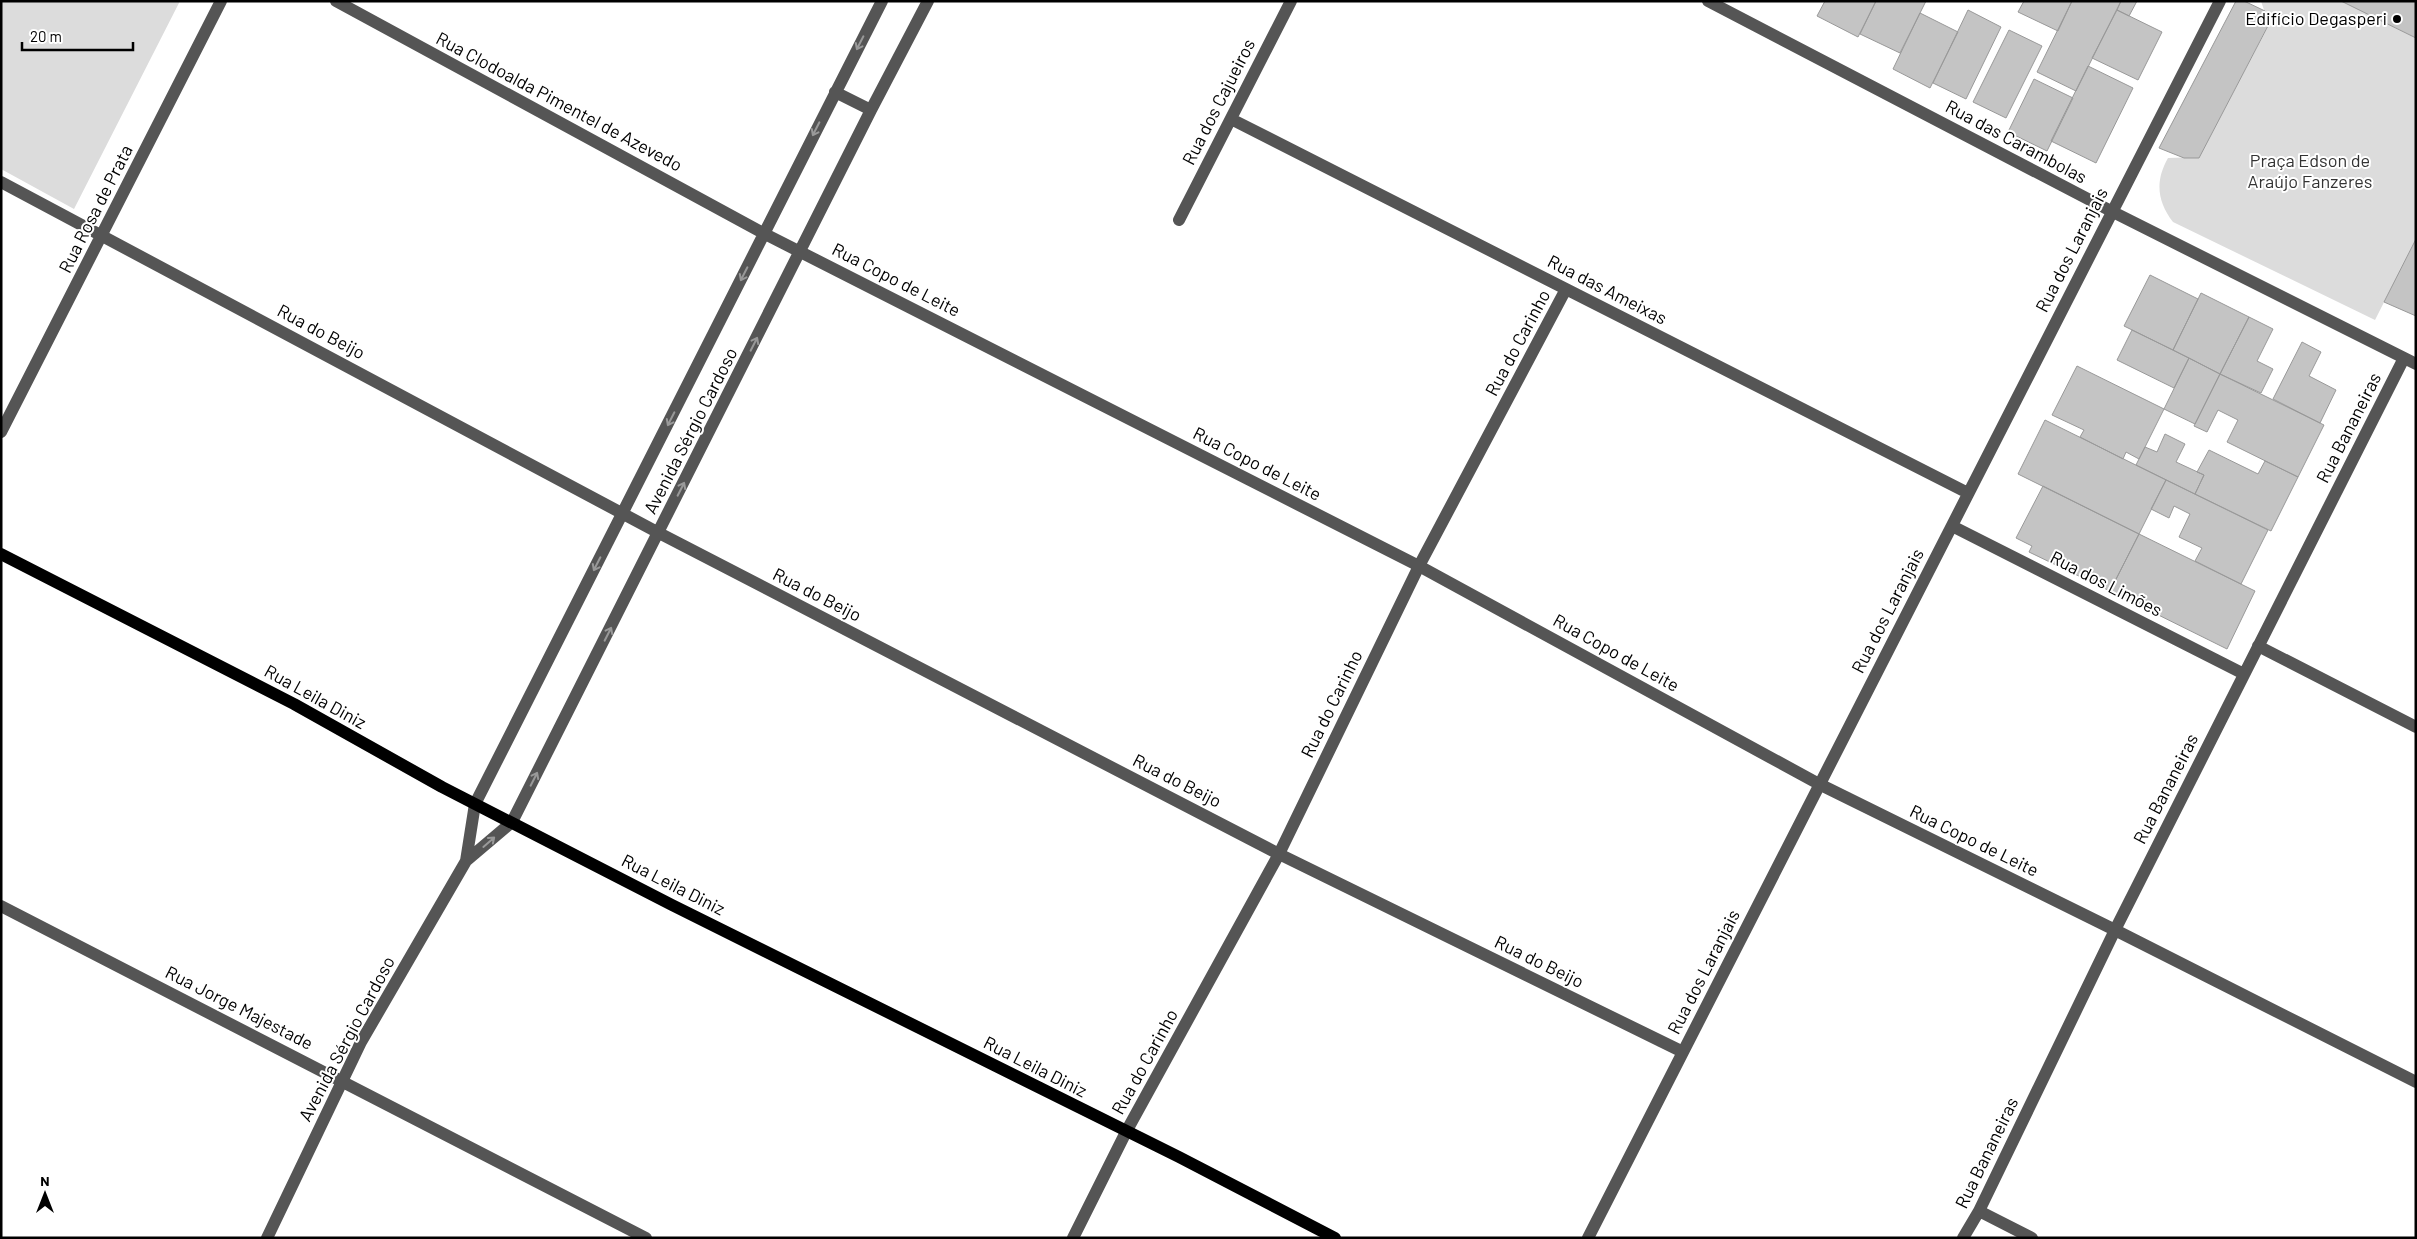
<svg xmlns="http://www.w3.org/2000/svg" width="2417" height="1239" font-family="Barlow,sans-serif">
<style>
.green{fill:#dcdcdc}
.building{fill:#c4c4c4;stroke:#999}
.lines{fill:none;stroke-linecap:round;stroke-linejoin:round}
.minor{stroke:#555;stroke-width:12}
.major{stroke:#000;stroke-width:12}
.oneway{stroke:#999}
.poi-dot{fill:#000;stroke:#fff;stroke-width:2}
.labels{text-anchor:middle;stroke-width:4;stroke-linejoin:round;paint-order:stroke}
.poi-label{font-size:18px;fill:#000;stroke:#fff;text-anchor:end}
.street-label{font-size:18px;fill:#000;stroke:#fff}
.park-label{font-size:18px;fill:#333;stroke:#fff}
</style>
<rect width="100%" height="100%" fill="#fff"/>
<!-- green -->
<path class="green" d="M 1,1 L 180,1 L 74,209 L 1,169 Z
M 2261,1 L 2341,1 L 2416,38 L 2416,239 L 2375,320 L 2173,222 C 2157,201 2155,181 2168,158 L 2199,157 L 2269,25 Z"/>
<!-- building -->
<path class="building" d="M 1825,1 L 1876,1 L 1858,37 L 1817,16 Z
M 1876,1 L 1926,1 L 1900,53 L 1860,34 Z
M 2024,1 L 2072,1 L 2058,31 L 2018,12 Z
M 2072,1 L 2121,1 L 2076,91 L 2037,72 Z
M 2121,1 L 2137,1 L 2129,16 L 2117,10 Z
M 2236,1 L 2244,1 L 2265,11 L 2269,24 L 2199,158 L 2184,158 L 2159,148 Z
M 2341,1 L 2416,1 L 2416,38 Z
M 1968,10 L 2001,27 L 1966,99 L 1933,83 Z
M 2117,10 L 2162,32 L 2138,80 L 2092,58 Z
M 1920,13 L 1958,32 L 1930,88 L 1893,69 Z
M 2009,30 L 2042,46 L 2006,118 L 1973,102 Z
M 2088,66 L 2133,88 L 2096,163 L 2051,141 Z
M 2034,79 L 2073,98 L 2047,151 L 2008,132 Z
M 2416,239 L 2416,316 L 2384,302 Z
M 2150,275 L 2198,299 L 2173,350 L 2124,326 Z
M 2201,293 L 2249,317 L 2220,374 L 2173,350 Z
M 2249,317 L 2273,329 L 2257,361 L 2273,369 L 2261,393 L 2220,374 Z
M 2132,330 L 2189,358 L 2174,388 L 2117,360 Z
M 2302,342 L 2321,352 L 2309,376 L 2336,390 L 2320,423 L 2273,399 Z
M 2189,358 L 2220,374 L 2195,424 L 2164,409 Z
M 2077,366 L 2164,409 L 2139,459 L 2126,452 L 2123,459 L 2080,437 L 2084,430 L 2052,415 Z
M 2220,374 L 2324,425 L 2298,477 L 2227,442 L 2238,420 L 2218,410 L 2207,432 L 2194,426 Z
M 2045,420 L 2166,480 L 2139,534 L 2018,474 Z
M 2165,434 L 2185,444 L 2176,462 L 2204,475 L 2195,494 L 2136,465 L 2145,447 L 2157,452 Z
M 2209,450 L 2258,474 L 2265,461 L 2298,477 L 2271,531 L 2195,494 L 2204,475 L 2197,472 Z
M 2166,480 L 2268,530 L 2241,584 L 2195,561 L 2202,548 L 2179,537 L 2190,514 L 2174,506 L 2169,518 L 2151,509 Z
M 2043,486 L 2139,534 L 2110,591 L 2029,552 L 2032,546 L 2016,538 Z
M 2139,534 L 2255,591 L 2227,649 L 2110,591 Z"/>
<g class="lines">
<!-- minor -->
<path class="minor" d="M 336,1 L 765,234 L 1419,566 L 1819,784 L 2115,930 L 2416,1082
M 1708,1 L 2111,211 L 2416,364
M 835,92 L 871,110
M 1231,119 L 1968,493
M 1,182 L 659,533 L 1279,854 L 1683,1052
M 1179,220 L 1291,1
M 1,432 L 221,1
M 1952,526 L 2244,674
M 2258,646 L 2416,727
M 466,861 L 475,804 L 882,1
M 1,906 L 646,1238
M 1979,1211 L 2032,1238
M 267,1238 L 361,1042 L 466,861 L 512,822 L 871,110 L 928,1
M 1073,1238 L 1126,1132 L 1279,854 L 1419,566 L 1566,289
M 1588,1238 L 2220,1
M 1963,1238 L 1979,1211 L 2115,930 L 2404,358"/>
<!-- major -->
<path class="major" d="M 1,554 L 294,704 L 442,787 L 672,905 L 1179,1157 L 1335,1238"/>
</g>
<!-- one-way arrows -->
<defs><path id="oneway-shaft" d="M-6 0H5M1.5-3L5.5 0L1.5 3" fill="none" stroke-width="1.6" stroke-linecap="round" stroke-linejoin="round" transform="scale(1.25)"/></defs>
<g class="oneway">
<use href="#oneway-shaft" transform="translate(860 43) rotate(117)"/>
<use href="#oneway-shaft" transform="translate(816 129) rotate(117)"/>
<use href="#oneway-shaft" transform="translate(744 274) rotate(117)"/>
<use href="#oneway-shaft" transform="translate(754 344) rotate(-63)"/>
<use href="#oneway-shaft" transform="translate(671 419) rotate(117)"/>
<use href="#oneway-shaft" transform="translate(681 489) rotate(-63)"/>
<use href="#oneway-shaft" transform="translate(597 564) rotate(117)"/>
<use href="#oneway-shaft" transform="translate(608 634) rotate(-63)"/>
<use href="#oneway-shaft" transform="translate(534 779) rotate(-63)"/>
<use href="#oneway-shaft" transform="translate(489 842) rotate(-41)"/>
</g>
<!-- markers -->
<circle class="poi-dot" cx="2397" cy="19" r="5"/>
<g class="labels">
<!-- poi labels -->
<g class="poi-label">
<text x="2387" y="25">Edifício Degasperi</text>
</g>
<!-- street labels -->
<g class="street-label">
<text transform="translate(559 102) rotate(28)" y="6">Rua Clodoalda Pimentel de Azevedo</text>
<text transform="translate(1219 102) rotate(-63)" y="6">Rua dos Cajueiros</text>
<text transform="translate(2016 142) rotate(28)" y="6">Rua das Carambolas</text>
<text transform="translate(96 209) rotate(-63)" y="6">Rua Rosa de Prata</text>
<text transform="translate(2072 250) rotate(-63)" y="6">Rua dos Laranjais</text>
<text transform="translate(896 280) rotate(27)" y="6">Rua Copo de Leite</text>
<text transform="translate(1607 290) rotate(27)" y="6">Rua das Ameixas</text>
<text transform="translate(321 332) rotate(28)" y="6">Rua do Beijo</text>
<text transform="translate(1518 343) rotate(-62)" y="6">Rua do Carinho</text>
<text transform="translate(2349 428) rotate(-63)" y="6">Rua Bananeiras</text>
<text transform="translate(691 431) rotate(-63)" y="6">Avenida Sérgio Cardoso</text>
<text transform="translate(1257 464) rotate(27)" y="6">Rua Copo de Leite</text>
<text transform="translate(2106 584) rotate(27)" y="6">Rua dos Limões</text>
<text transform="translate(817 595) rotate(27)" y="6">Rua do Beijo</text>
<text transform="translate(1888 611) rotate(-63)" y="6">Rua dos Laranjais</text>
<text transform="translate(1616 653) rotate(29)" y="6">Rua Copo de Leite</text>
<text transform="translate(315 697) rotate(29)" y="6">Rua Leila Diniz</text>
<text transform="translate(1332 704) rotate(-64)" y="6">Rua do Carinho</text>
<text transform="translate(1177 781) rotate(27)" y="6">Rua do Beijo</text>
<text transform="translate(2166 789) rotate(-63)" y="6">Rua Bananeiras</text>
<text transform="translate(1974 841) rotate(26)" y="6">Rua Copo de Leite</text>
<text transform="translate(673 885) rotate(27)" y="6">Rua Leila Diniz</text>
<text transform="translate(1539 962) rotate(26)" y="6">Rua do Beijo</text>
<text transform="translate(1704 972) rotate(-63)" y="6">Rua dos Laranjais</text>
<text transform="translate(239 1008) rotate(27)" y="6">Rua Jorge Majestade</text>
<text transform="translate(347 1039) rotate(-62)" y="6">Avenida Sérgio Cardoso</text>
<text transform="translate(1145 1062) rotate(-61)" y="6">Rua do Carinho</text>
<text transform="translate(1035 1067) rotate(27)" y="6">Rua Leila Diniz</text>
<text transform="translate(1987 1153) rotate(-64)" y="6">Rua Bananeiras</text>
</g>
<!-- park labels -->
<g class="park-label">
<text x="2310" y="167">Praça Edson de<tspan x="2310" dy="21">Araújo Fanzeres</tspan></text>
</g>
</g>
<!-- border -->
<rect width="2417" height="1239" fill="none" stroke="#000000" stroke-width="5"/>
<!-- north arrow -->
<g transform="translate(45 1194)" stroke="#ffffff" stroke-width="4" paint-order="stroke">
<path d="M0-4L9 19L0 12L-9 19Z" fill="#000000"/>
<text y="-8" font-size="14" font-weight="bold" text-anchor="middle" fill="#000000">N</text>
</g>
<!-- scale -->
<path d="M22 42v8h111v-8" fill="none" stroke="#000000" stroke-width="2.5"/>
<text x="30" y="42" font-size="15" fill="#000000" stroke="#ffffff" stroke-width="4" paint-order="stroke">20 m</text>
</svg>
